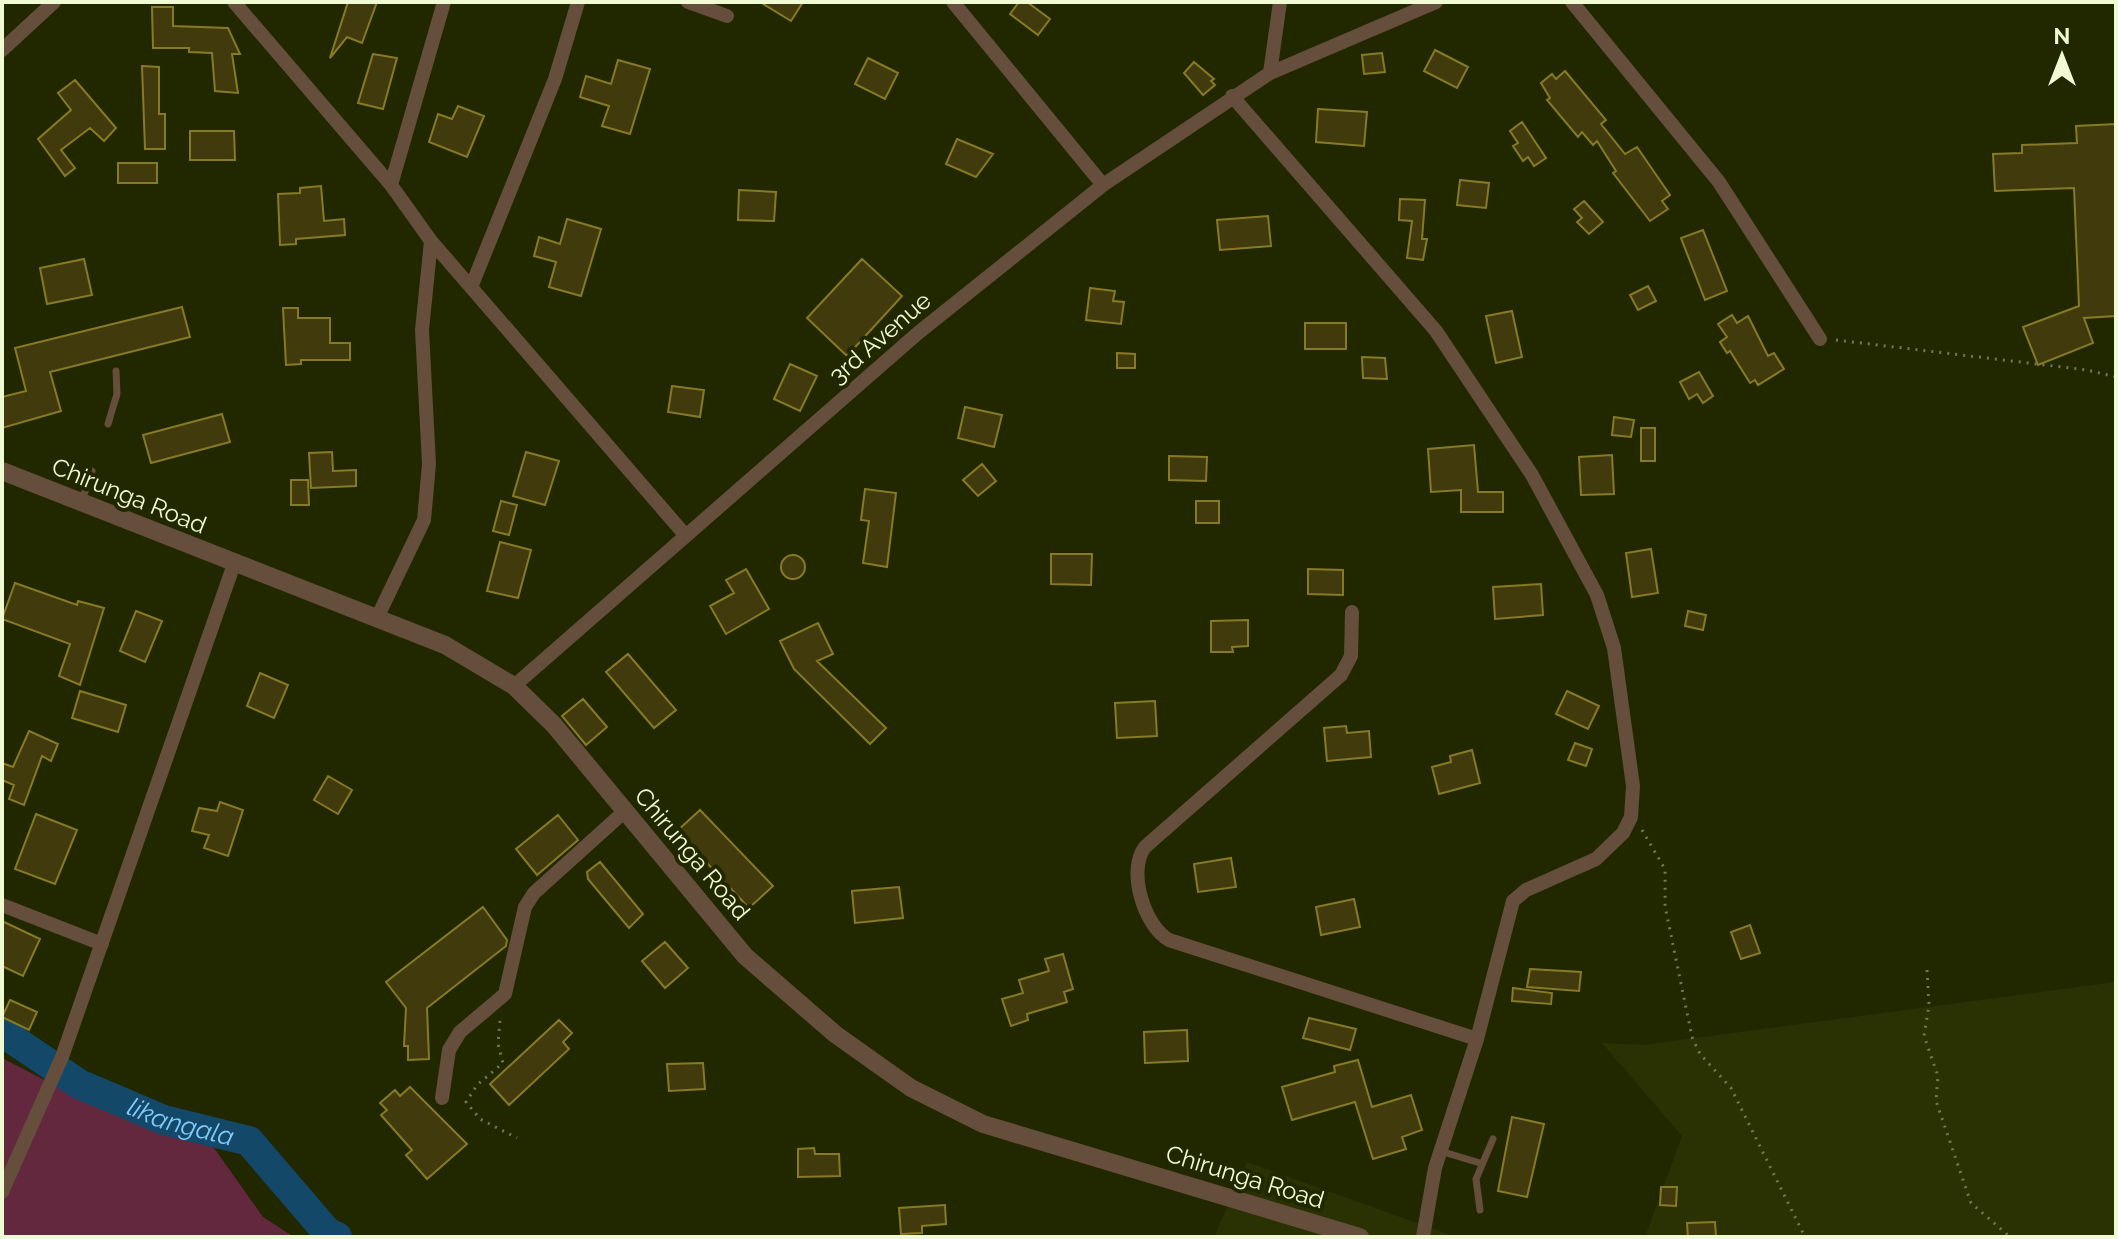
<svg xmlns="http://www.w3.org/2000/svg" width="2118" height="1239" font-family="Raleway,sans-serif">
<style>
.built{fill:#2a3204}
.green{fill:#63283d}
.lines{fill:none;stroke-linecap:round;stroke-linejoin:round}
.river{stroke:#134868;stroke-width:30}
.building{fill:#413a0d;stroke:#877a26;stroke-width:2}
.path{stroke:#707951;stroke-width:3;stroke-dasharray:2 6;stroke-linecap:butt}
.service{stroke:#654e3b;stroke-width:7}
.minor{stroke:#654e3b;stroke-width:14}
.tertiary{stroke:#654e3b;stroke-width:18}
.labels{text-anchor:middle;stroke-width:8;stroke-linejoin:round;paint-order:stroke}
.street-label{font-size:24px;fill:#f0fbd4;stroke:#212800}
.water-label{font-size:26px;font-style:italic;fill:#83cafc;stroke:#212800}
</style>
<rect width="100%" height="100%" fill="#212800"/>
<!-- built -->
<path class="built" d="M 2116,982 L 2116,1237 L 1645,1237 L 1682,1136 L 1602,1043 L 1643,1045 Z
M 1247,1162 L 1456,1237 L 1214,1237 Z"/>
<!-- green -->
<path class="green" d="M 2,1058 L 91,1104 L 207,1138 L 263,1217 L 294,1237 L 2,1237 Z"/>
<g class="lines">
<!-- river -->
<path class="river" id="s1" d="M 2,1032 L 79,1084 L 164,1120 L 249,1141 L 327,1232 L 337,1237"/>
</g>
<!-- building -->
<path class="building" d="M 348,2 L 377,2 L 362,43 L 347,37 L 330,58 Z
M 760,2 L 803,2 L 791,21 Z
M 1019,2 L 1027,2 L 1050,19 L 1038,35 L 1010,14 Z
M 152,7 L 173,7 L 173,26 L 228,28 L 240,54 L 232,54 L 238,93 L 215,91 L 212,53 L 189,52 L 189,48 L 153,48 Z
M 1435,50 L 1468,67 L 1457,88 L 1424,71 Z
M 1382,53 L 1385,72 L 1364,74 L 1362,55 Z
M 373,54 L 397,58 L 383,109 L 358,103 Z
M 868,58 L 898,73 L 885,99 L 855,84 Z
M 618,60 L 650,69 L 630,134 L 602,126 L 609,106 L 580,97 L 586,76 L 611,84 Z
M 1194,62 L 1214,79 L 1211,81 L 1215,85 L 1203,95 L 1184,73 Z
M 142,66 L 159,67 L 159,114 L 165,114 L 165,149 L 145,149 Z
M 1565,71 L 1606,120 L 1601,124 L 1625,154 L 1637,147 L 1670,195 L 1662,201 L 1668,209 L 1650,221 L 1613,173 L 1616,171 L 1597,141 L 1593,145 L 1582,132 L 1578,137 L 1547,100 L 1550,98 L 1541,83 L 1552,74 L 1556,79 Z
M 75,80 L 116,128 L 104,141 L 90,128 L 61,150 L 75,168 L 65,176 L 38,139 L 71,110 L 58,93 Z
M 458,106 L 484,116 L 467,157 L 429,142 L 438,114 L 452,119 Z
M 1318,109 L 1367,112 L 1364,146 L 1316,142 Z
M 1522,122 L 1546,158 L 1534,166 L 1528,157 L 1523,161 L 1513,146 L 1518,143 L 1510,131 Z
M 2116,124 L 2116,316 L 2084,318 L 2093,343 L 2038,365 L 2023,327 L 2079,306 L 2074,188 L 1995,191 L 1993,154 L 2022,153 L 2022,145 L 2077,143 L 2076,126 Z
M 190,131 L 234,131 L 235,160 L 190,160 Z
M 957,139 L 993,154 L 976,177 L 946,164 Z
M 118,163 L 157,163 L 157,183 L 118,183 Z
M 1460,180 L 1489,183 L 1486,208 L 1457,205 Z
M 321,186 L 324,221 L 344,219 L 345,235 L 296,239 L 296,244 L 280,245 L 278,194 L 300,193 L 300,188 Z
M 739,190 L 776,192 L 774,221 L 738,220 Z
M 1400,199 L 1425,200 L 1422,239 L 1427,239 L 1423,260 L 1407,258 L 1412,221 L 1399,220 Z
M 1584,201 L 1603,222 L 1589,234 L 1577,222 L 1582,218 L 1574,209 Z
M 1268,216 L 1271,246 L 1220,250 L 1217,220 Z
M 567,219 L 601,229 L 581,296 L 549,287 L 556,262 L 534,256 L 539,237 L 560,244 Z
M 1703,230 L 1727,291 L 1705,300 L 1681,238 Z
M 84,259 L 92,295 L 47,304 L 40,268 Z
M 862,259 L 902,296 L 847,356 L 807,318 Z
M 1648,286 L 1656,301 L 1638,310 L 1630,295 Z
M 1090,288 L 1115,291 L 1113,301 L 1124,302 L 1121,324 L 1086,320 Z
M 182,307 L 190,337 L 50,372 L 61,411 L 2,428 L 2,397 L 26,391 L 15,348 Z
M 283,308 L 298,308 L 298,318 L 330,318 L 330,343 L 350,343 L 350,360 L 301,360 L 301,364 L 286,365 Z
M 1512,311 L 1522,357 L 1496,363 L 1486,316 Z
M 1732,315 L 1737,323 L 1748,316 L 1768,356 L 1774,353 L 1784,369 L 1758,385 L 1755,380 L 1750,383 L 1730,351 L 1727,353 L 1720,342 L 1727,337 L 1718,324 Z
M 1305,323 L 1346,323 L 1346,349 L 1305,349 Z
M 1117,353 L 1135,354 L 1135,368 L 1117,368 Z
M 1362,357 L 1385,358 L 1387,379 L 1363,378 Z
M 790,364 L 817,376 L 800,411 L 774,399 Z
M 1699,372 L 1713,396 L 1703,403 L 1697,394 L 1689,399 L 1680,382 Z
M 672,386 L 704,390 L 700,417 L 668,412 Z
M 965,407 L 1002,415 L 994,447 L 958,438 Z
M 222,414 L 230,442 L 151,463 L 143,435 Z
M 1614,417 L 1634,420 L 1631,437 L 1612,435 Z
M 1641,428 L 1655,428 L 1655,461 L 1641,461 Z
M 1474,445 L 1478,492 L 1503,492 L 1503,512 L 1461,512 L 1461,490 L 1431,492 L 1428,449 Z
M 332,452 L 333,471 L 356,470 L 356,486 L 311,488 L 309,453 Z
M 526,452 L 559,461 L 545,505 L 513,496 Z
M 1612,455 L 1614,494 L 1581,495 L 1579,457 Z
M 1169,456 L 1207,457 L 1206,481 L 1169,480 Z
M 982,464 L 996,481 L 978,496 L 963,480 Z
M 291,480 L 308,480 L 309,505 L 291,505 Z
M 865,489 L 896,493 L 887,567 L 863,563 L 869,521 L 861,520 Z
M 501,501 L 517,505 L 509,535 L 493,531 Z
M 1196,501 L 1219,501 L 1219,523 L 1196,523 Z
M 500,542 L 531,550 L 518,598 L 487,591 Z
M 1651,549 L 1658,593 L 1632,597 L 1626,553 Z
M 1051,554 L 1092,554 L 1091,585 L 1051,584 Z
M781 567a12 12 0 1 1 24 0a12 12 0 1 1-24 0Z
M 746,569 L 769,609 L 726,634 L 710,606 L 734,593 L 726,580 Z
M 1308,569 L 1343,570 L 1343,595 L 1308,594 Z
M 15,583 L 77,605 L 78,601 L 104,608 L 80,685 L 59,676 L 70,644 L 2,619 Z
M 1541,584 L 1543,615 L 1495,619 L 1493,587 Z
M 136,611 L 162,621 L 145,662 L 120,651 Z
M 1688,611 L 1706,615 L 1703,630 L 1685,626 Z
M 1248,620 L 1248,646 L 1232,647 L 1233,652 L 1211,652 L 1211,621 Z
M 818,623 L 833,654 L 817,661 L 886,728 L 870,744 L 794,669 L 780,641 Z
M 628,654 L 676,710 L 654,728 L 606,672 Z
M 260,673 L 288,685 L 274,718 L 247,706 Z
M 80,691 L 126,705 L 118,732 L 72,718 Z
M 1567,691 L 1599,706 L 1588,729 L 1556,714 Z
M 583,699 L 607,727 L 586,745 L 562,716 Z
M 1155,701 L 1157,736 L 1117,738 L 1115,703 Z
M 1346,726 L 1347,733 L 1369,731 L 1371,757 L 1327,761 L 1324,728 Z
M 29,731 L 58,744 L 51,761 L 42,756 L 24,805 L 9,799 L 14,785 L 2,780 L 2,763 L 13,767 Z
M 1575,743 L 1592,749 L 1586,766 L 1568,760 Z
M 1472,750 L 1480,783 L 1439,794 L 1432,767 L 1451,762 L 1450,756 Z
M 328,776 L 352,790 L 338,814 L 314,800 Z
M 220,802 L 243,810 L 228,856 L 204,848 L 209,835 L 192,831 L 199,808 L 217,811 Z
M 700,810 L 773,886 L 749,908 L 677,831 Z
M 36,814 L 77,830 L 55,884 L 15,869 Z
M 558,815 L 578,840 L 537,875 L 516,849 Z
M 1231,858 L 1236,887 L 1198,892 L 1194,864 Z
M 600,862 L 643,914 L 629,928 L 588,879 L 587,872 Z
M 899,887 L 903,918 L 855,923 L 852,891 Z
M 1354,899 L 1360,927 L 1321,935 L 1316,907 Z
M 483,907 L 507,940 L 506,946 L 427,1008 L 429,1059 L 408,1060 L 408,1046 L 404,1046 L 406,1008 L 386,982 Z
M 2,921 L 40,939 L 23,976 L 2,966 Z
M 1750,925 L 1760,953 L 1741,959 L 1731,932 Z
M 665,942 L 688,968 L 665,988 L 642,961 Z
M 1063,954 L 1073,989 L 1064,992 L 1067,1002 L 1027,1014 L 1028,1020 L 1011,1026 L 1002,999 L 1023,993 L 1019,980 L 1049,971 L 1045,959 Z
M 1530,969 L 1581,972 L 1579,991 L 1527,987 Z
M 1513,988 L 1552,993 L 1551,1004 L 1512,1001 Z
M 10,1000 L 37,1012 L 29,1030 L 2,1017 Z
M 1309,1018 L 1356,1029 L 1350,1050 L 1303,1038 Z
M 559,1020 L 572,1033 L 563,1042 L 569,1049 L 509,1105 L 490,1084 Z
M 1187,1030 L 1188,1061 L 1145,1063 L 1144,1032 Z
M 1358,1060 L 1372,1107 L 1411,1095 L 1422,1130 L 1402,1137 L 1406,1149 L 1373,1159 L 1355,1102 L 1292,1120 L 1282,1087 L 1335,1072 L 1334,1066 Z
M 703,1063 L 705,1089 L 669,1091 L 667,1064 Z
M 410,1087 L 467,1144 L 427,1179 L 406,1155 L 412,1150 L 381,1115 L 387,1110 L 380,1103 L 395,1090 L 400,1096 Z
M 1512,1117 L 1544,1124 L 1527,1197 L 1498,1191 Z
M 814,1148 L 815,1154 L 839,1154 L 840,1176 L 798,1177 L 798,1149 Z
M 1661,1187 L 1677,1187 L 1676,1206 L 1660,1205 Z
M 945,1205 L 946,1224 L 922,1226 L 922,1233 L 901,1234 L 899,1208 Z
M 1715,1222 L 1716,1237 L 1688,1237 L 1687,1223 Z"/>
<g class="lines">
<!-- path -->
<path class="path" d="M 1836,340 L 2087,370 L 2116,377
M 1642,830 L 1665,869 L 1665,906 L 1692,1037 L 1700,1054 L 1731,1088 L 1805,1237
M 1927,970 L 1929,1005 L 1924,1036 L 1938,1076 L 1936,1101 L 1971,1203 L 2010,1237
M 500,1021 L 498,1044 L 503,1063 L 477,1085 L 466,1102 L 480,1119 L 517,1138"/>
<!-- service -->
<path class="service" d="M 108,424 L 117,394 L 116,371
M 82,500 L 92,471
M 1440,1151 L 1480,1163
M 1480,1210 L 1476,1179 L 1493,1139"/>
<!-- minor -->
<path class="minor" d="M 234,2 L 391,185 L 431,241 L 686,536
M 688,2 L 727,16
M 953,2 L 1103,185
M 1572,2 L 1719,182 L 1820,339
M 2,50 L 54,2
M 1270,73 L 1280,2
M 1232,96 L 1436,331 L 1532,475 L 1597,595 L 1614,648 L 1633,786 L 1631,817 L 1623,833 L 1596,859 L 1526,890 L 1513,901 L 1477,1039 L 1435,1168 L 1423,1237
M 391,185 L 444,2
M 472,285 L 555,79 L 578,2
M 1352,612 L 1351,656 L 1341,675 L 1145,847 C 1127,870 1144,926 1169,940 L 1477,1039
M 377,618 L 424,520 L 429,464 L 422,330 L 431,241
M 514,686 L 918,333 L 1103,185 L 1270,73 L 1436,2
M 2,905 L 102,944
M 442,1098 L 449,1050 L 460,1032 L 505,994 L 525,907 L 534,893 L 625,811
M 2,1192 L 62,1057 L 234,564"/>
<!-- tertiary -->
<path class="tertiary" d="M 2,471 L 445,645 L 514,686 L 554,725 L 745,956 L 835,1034 L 911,1088 L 983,1124 L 1360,1237"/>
</g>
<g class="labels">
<!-- street labels -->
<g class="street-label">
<text transform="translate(880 338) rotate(-41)" y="8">3rd Avenue</text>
<text transform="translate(129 496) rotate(22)" y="8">Chirunga Road</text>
<text transform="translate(692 854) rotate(50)" y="8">Chirunga Road</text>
<text transform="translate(1245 1177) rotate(17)" y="8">Chirunga Road</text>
</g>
<!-- water labels -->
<g class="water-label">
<text dy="9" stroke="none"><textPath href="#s1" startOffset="202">likangala</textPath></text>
</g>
</g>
<!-- border -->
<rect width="2118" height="1239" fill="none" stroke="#f0fbd4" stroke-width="8"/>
<!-- north arrow -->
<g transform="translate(2062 56)" stroke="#212800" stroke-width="6" paint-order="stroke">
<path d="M0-6L14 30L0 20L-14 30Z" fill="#f0fbd4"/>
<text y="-12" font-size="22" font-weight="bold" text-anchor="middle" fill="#f0fbd4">N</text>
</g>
</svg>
